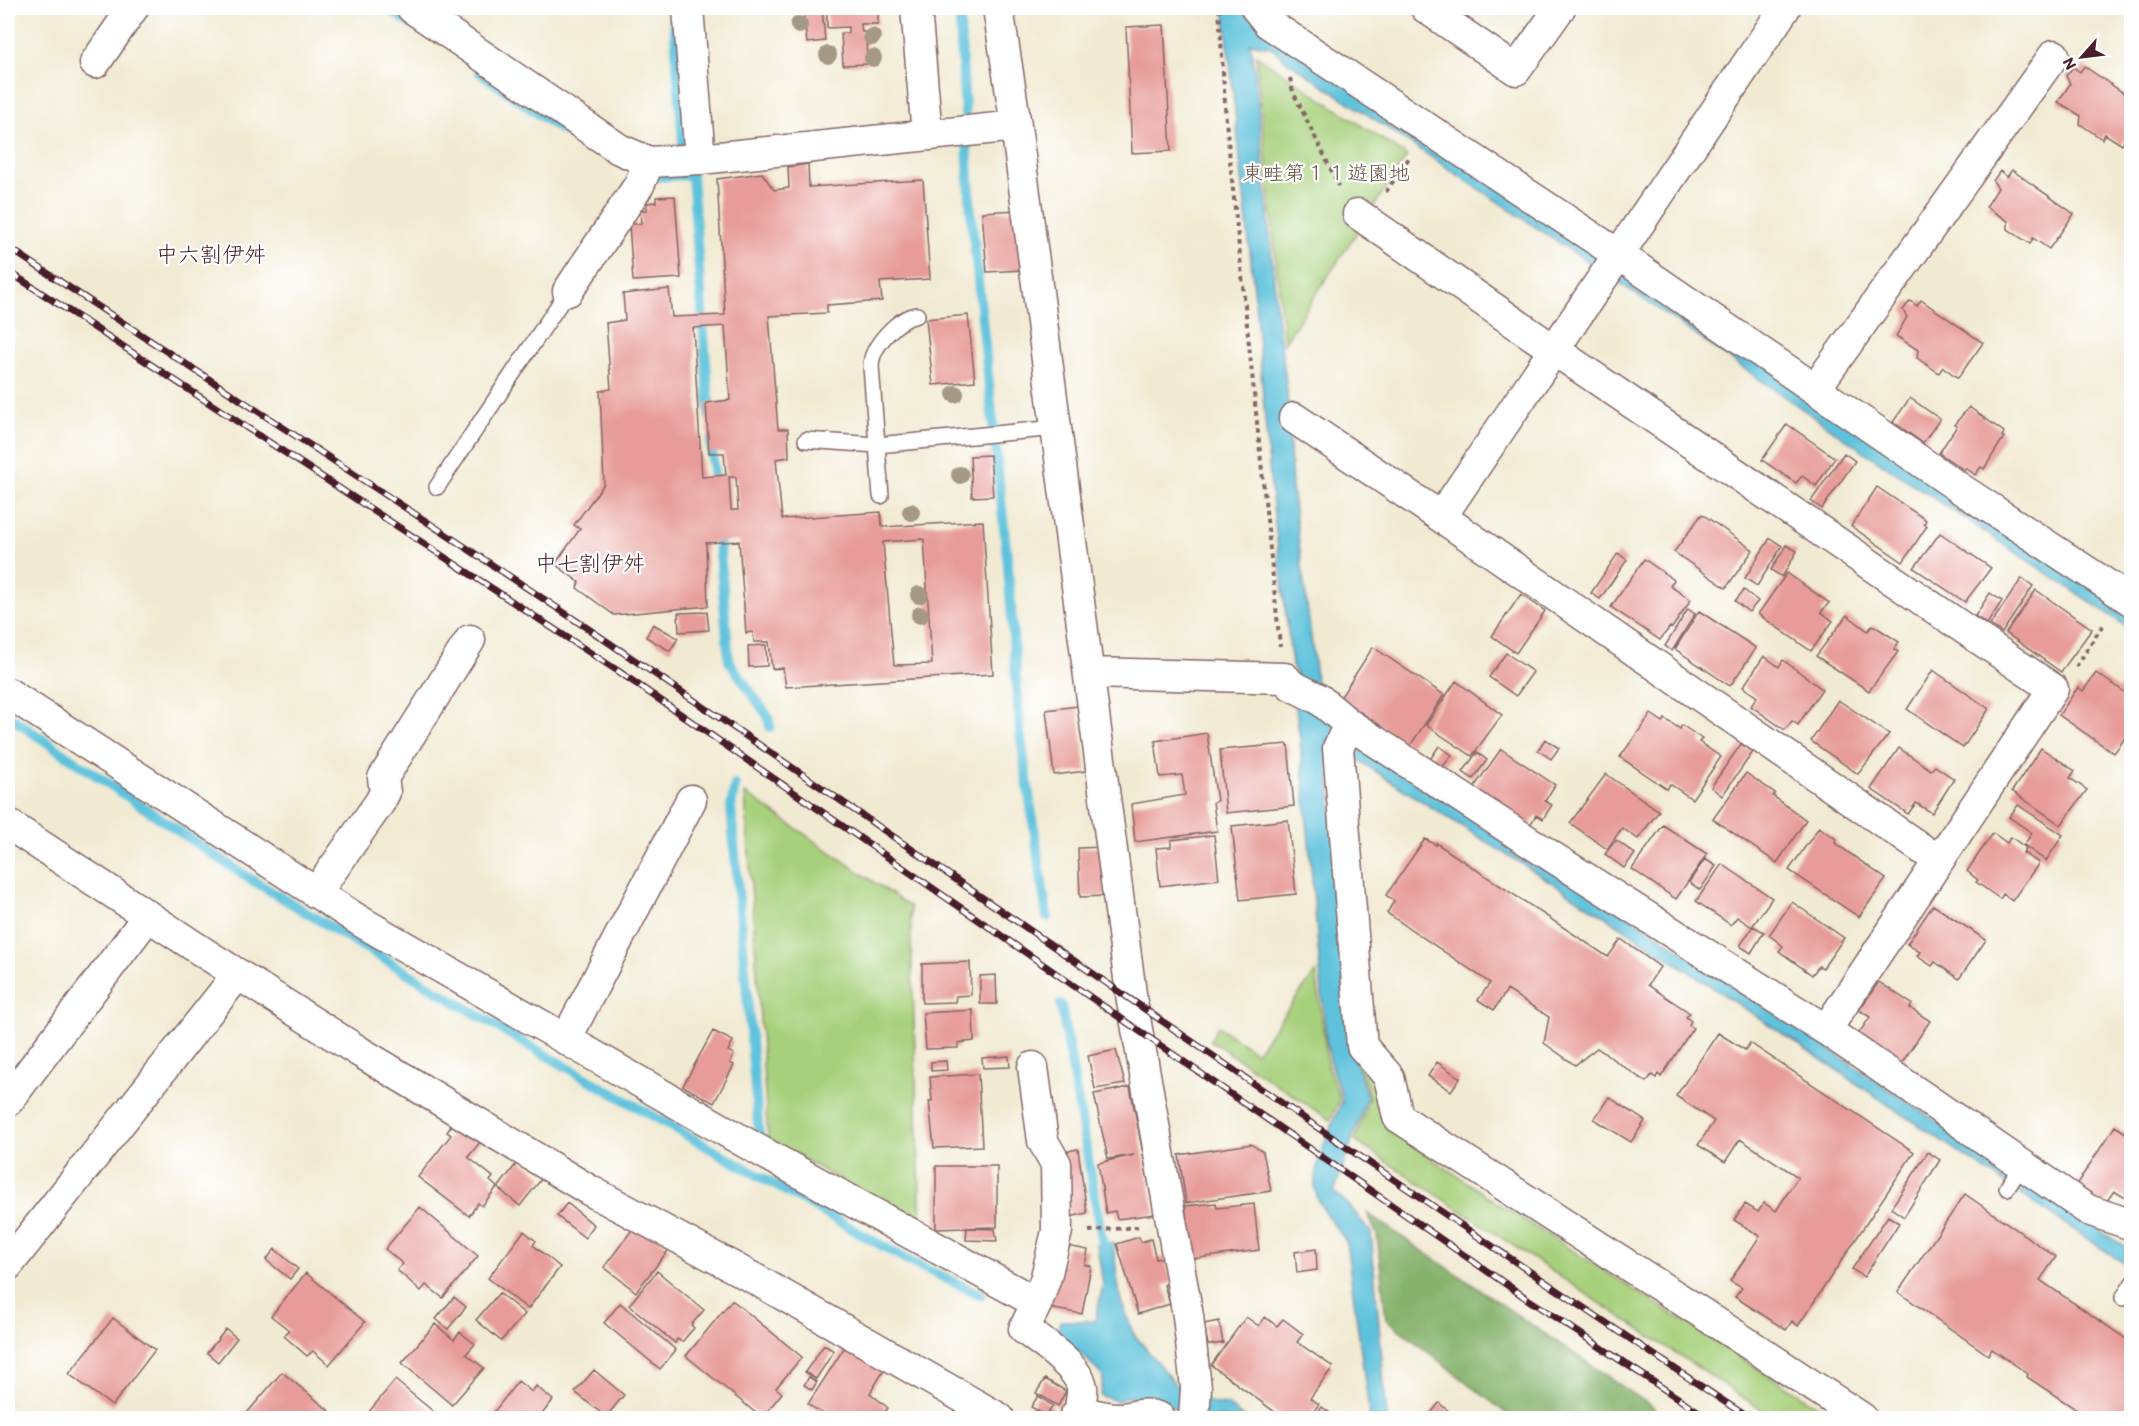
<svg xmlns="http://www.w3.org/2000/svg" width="2139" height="1426" font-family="Itim,'Klee One',sans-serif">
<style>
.green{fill:#a7d07c;stroke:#787854;stroke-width:1.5}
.forest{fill:#85b26c;stroke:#68684c;stroke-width:1.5}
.water{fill:#5ec2dc;stroke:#547084;stroke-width:1.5}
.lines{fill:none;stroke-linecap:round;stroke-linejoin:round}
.stream{stroke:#5ec2dc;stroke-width:10}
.building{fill:#e79c99;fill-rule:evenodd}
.service-casing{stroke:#846666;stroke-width:18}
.minor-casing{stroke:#846666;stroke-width:33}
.path{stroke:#846666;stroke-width:4;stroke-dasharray:4.5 4.5;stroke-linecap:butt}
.service{stroke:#fff;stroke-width:15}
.minor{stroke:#fff;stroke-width:30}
.rail-casing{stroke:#4a1f2b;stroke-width:7}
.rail{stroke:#fff;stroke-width:4.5;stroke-dasharray:14;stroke-linecap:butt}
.tree{fill:#a59884}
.labels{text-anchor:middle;stroke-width:4.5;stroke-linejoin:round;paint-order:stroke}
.park-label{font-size:21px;fill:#665443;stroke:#fff}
.neighbourhood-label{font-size:22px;fill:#4a1f2b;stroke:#fff}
</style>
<rect width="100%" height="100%" fill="#fff"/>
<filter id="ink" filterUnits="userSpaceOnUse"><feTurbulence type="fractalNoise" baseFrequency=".0167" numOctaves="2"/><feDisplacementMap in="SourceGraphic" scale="12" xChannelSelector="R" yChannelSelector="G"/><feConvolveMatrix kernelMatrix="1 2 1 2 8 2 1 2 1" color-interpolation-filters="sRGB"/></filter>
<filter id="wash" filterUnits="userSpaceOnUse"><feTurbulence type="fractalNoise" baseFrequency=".008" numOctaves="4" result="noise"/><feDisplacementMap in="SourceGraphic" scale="24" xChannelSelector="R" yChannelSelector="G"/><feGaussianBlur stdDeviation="1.35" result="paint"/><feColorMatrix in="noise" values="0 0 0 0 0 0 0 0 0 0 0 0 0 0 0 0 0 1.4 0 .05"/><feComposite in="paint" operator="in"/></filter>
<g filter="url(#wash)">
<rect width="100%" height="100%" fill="#f1ead3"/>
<!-- green -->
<path class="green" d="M 1256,55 L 1407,156 L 1284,343 Z
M 745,793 L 910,907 L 921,1226 L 768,1139 Z
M 1316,972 L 1328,1067 L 1340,1099 L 1330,1120 L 1210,1040 L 1218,1026 L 1256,1052 Z
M 1356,1053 L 1373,1074 L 1388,1129 L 1510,1211 L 1836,1418 L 1774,1418 L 1355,1141 L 1369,1097 Z"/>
<!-- forest -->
<path class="forest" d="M 1367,1213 L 1669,1418 L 1512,1418 L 1386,1319 L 1377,1235 Z"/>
<!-- water -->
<path class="water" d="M 1224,8 L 1244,8 L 2131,614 L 2131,629 L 1863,451 L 1639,296 L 1305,73 L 1284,59 L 1272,47 L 1250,43 L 1255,72 L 1278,324 L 1287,390 L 1292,489 L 1315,668 L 1317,707 L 2131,1251 L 2131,1268 C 1954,1150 1779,1029 1600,913 C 1509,855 1416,800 1327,739 L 1350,1042 L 1367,1097 L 1334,1192 L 1348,1204 L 1371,1233 L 1387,1418 L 1370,1418 L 1346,1241 C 1336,1227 1321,1210 1316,1193 C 1309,1171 1334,1121 1343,1099 L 1332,1069 L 1326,1038 L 1300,740 L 1296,710 L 1296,674 L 1292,665 L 1271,489 L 1254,289 Z
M 1097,1243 L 1113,1243 L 1120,1298 L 1133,1333 L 1179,1389 L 1212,1403 L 1227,1405 L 1245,1418 L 1201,1418 L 1150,1399 L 1126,1397 L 1118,1401 L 1101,1396 L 1103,1377 L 1085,1357 L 1056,1336 L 1060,1321 L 1095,1321 L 1103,1285 Z"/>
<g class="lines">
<!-- stream -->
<path class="stream" d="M 388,8 L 410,23
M 673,8 L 683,143 L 692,175 L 710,416
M 959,8 L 971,213 L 1008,566 L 1020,732 L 1047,917
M 479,72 L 557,127 L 588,145
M 647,177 L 692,175
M 711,441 L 715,488
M 718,530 L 729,661 L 762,708 L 768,717 L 770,727
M 8,716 L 247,877 L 526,1044 L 909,1261 L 981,1295
M 735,785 L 731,807 L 760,1146
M 1061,1005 L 1105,1256"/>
</g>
<g id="blocks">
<!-- building -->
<path class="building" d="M 803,8 L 822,8 L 825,41 L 807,43 Z
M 827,8 L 878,8 L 878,24 L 861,24 L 862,32 L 866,32 L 867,64 L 843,65 L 841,33 L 848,33 L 848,27 L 827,28 Z
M 1164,25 L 1171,151 L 1132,153 L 1126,27 Z
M 2084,66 L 2132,99 L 2132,131 L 2122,145 L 2105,134 L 2102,139 L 2080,124 L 2081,116 L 2058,102 L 2070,84 L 2066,76 L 2073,67 L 2080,72 Z
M 808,164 L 809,187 L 923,180 L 930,279 L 880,282 L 882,301 L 827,305 L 827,313 L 769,316 L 778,429 L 788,429 L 789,457 L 776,459 L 782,519 L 881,512 L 882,527 L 983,521 L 993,674 L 786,687 L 783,668 L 772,669 L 769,642 L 754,642 L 753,632 L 746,633 L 739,541 L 706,543 L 708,606 L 614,615 L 577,588 L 579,582 L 555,564 L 580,529 L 574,525 L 604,484 L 600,391 L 611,389 L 606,323 L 625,320 L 623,294 L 669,289 L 672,317 L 725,315 L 717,179 L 762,173 L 774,190 L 789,188 L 788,167 ZM 725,326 L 730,400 L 706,403 L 709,453 L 724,453 L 726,475 L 702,477 L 693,328 ZM 729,477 L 736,477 L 738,510 L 731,510 ZM 924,539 L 932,664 L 894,665 L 883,542 Z
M 2012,170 L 2074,214 L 2049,249 L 2033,238 L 2030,244 L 2008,229 L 2008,221 L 1986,207 L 1998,188 L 1993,181 L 2000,171 L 2007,177 Z
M 675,196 L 681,278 L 633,281 L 629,224 L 641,224 L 640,210 L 647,210 L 647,203 L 656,202 L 656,197 Z
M 1018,210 L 1022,270 L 987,272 L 982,212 Z
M 1921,300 L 1983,343 L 1958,378 L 1943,367 L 1939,373 L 1917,358 L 1918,350 L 1896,336 L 1907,317 L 1903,310 L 1910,301 L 1917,306 Z
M 968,315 L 975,381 L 933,385 L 926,319 Z
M 1910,398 L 1940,419 L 1923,443 L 1893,422 Z
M 1969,407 L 2004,432 L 2002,436 L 2004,437 L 1984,469 L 1981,467 L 1975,475 L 1966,468 L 1964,470 L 1939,453 L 1957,426 L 1954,425 Z
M 1787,424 L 1835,458 L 1816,486 L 1802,476 L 1796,483 L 1762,460 Z
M 1844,453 L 1855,461 L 1822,509 L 1811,501 Z
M 990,455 L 993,496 L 972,497 L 970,456 Z
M 1877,487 L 1926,520 L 1924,524 L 1927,526 L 1903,562 L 1851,526 Z
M 1702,514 L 1753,550 L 1726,588 L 1674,552 Z
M 1940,533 L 1991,568 L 1965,602 L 1914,568 Z
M 1770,538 L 1782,546 L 1757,586 L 1745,578 Z
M 1786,545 L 1797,551 L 1782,577 L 1771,570 Z
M 1618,553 L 1627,560 L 1600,599 L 1591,593 Z
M 1644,559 L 1674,580 L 1670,586 L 1691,600 L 1672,628 L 1670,627 L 1660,640 L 1611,607 Z
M 1787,573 L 1829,603 L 1821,612 L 1833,621 L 1811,651 L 1758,614 Z
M 2022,578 L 2033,586 L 2002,633 L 1990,625 Z
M 1744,590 L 1758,601 L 1749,612 L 1735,601 Z
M 2036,590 L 2092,629 L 2061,672 L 2006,633 Z
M 1990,593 L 2002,601 L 1987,624 L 1975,616 Z
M 1521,594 L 1545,611 L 1516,653 L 1492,636 Z
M 1688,609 L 1695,614 L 1672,651 L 1665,646 Z
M 1699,611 L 1756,648 L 1730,686 L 1675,649 Z
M 707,612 L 709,630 L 679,632 L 678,613 Z
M 1847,615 L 1868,631 L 1873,625 L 1899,642 L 1894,649 L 1898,652 L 1869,691 L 1816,656 Z
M 653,624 L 678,638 L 670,651 L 646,637 Z
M 766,645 L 767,666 L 749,667 L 748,646 Z
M 1373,647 L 1444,695 L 1410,746 L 1340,698 Z
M 1506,653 L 1533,672 L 1516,696 L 1489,677 Z
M 1764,656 L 1779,667 L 1783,660 L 1822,689 L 1798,725 L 1792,721 L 1785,730 L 1751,706 L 1757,697 L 1743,687 Z
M 1933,670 L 1989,709 L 1963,748 L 1907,709 Z
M 2096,673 L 2132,697 L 2132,729 L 2114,753 L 2059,715 L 2078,687 L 2083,691 Z
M 1456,681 L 1502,715 L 1472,756 L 1426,725 Z
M 1838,700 L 1889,734 L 1858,774 L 1811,741 Z
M 1078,706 L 1086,771 L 1054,775 L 1046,710 Z
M 1651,714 L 1663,722 L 1665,719 L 1680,729 L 1682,725 L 1702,739 L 1699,742 L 1721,757 L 1692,799 L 1670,784 L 1667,789 L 1620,757 Z
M 1207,733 L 1217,801 L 1213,802 L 1217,831 L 1135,842 L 1131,804 L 1185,795 L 1182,775 L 1160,777 L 1155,741 Z
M 1545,739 L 1559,748 L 1551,759 L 1538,750 Z
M 1288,744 L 1294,806 L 1226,813 L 1220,750 Z
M 1741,744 L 1753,752 L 1722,796 L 1711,787 Z
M 1439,746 L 1452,755 L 1441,769 L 1429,761 Z
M 1899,748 L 1931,770 L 1935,766 L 1954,779 L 1932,813 L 1916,803 L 1908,814 L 1871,789 Z
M 2041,748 L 2075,771 L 2070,778 L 2087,790 L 2061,825 L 2012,791 Z
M 1501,749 L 1555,785 L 1545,801 L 1552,805 L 1543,819 L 1536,815 L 1527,830 L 1470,793 Z
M 1477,752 L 1487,760 L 1473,779 L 1463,772 Z
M 1746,773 L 1775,793 L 1773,796 L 1806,820 L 1777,863 L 1713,819 Z
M 1606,774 L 1659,811 L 1638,839 L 1622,828 L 1607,849 L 1570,823 Z
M 2018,805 L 2063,835 L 2046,861 L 2024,845 L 2032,833 L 2009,817 Z
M 1288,820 L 1296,894 L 1240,900 L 1232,826 Z
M 1663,825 L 1707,854 L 1676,899 L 1632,869 Z
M 1819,827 L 1837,840 L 1835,843 L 1886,879 L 1859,917 L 1789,870 Z
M 1993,833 L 2007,843 L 2011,837 L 2026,848 L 2023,853 L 2039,863 L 2012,901 L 2003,894 L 2000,899 L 1976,882 L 1978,880 L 1967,871 Z
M 1214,835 L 1219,879 L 1160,886 L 1156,848 L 1171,847 L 1171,840 Z
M 1425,839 L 1436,845 L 1436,843 L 1608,957 L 1621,939 L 1660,967 L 1648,985 L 1690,1013 L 1686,1017 L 1691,1021 L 1689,1025 L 1693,1028 L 1661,1077 L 1658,1074 L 1656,1078 L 1652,1075 L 1646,1082 L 1597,1048 L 1575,1065 L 1544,1043 L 1549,1017 L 1507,990 L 1494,1010 L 1478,1000 L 1490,983 L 1387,913 L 1394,901 L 1386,895 Z
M 1616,840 L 1635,854 L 1624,868 L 1605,854 Z
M 1104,847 L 1106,896 L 1080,897 L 1078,848 Z
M 1705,859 L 1716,866 L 1700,890 L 1689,882 Z
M 1722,864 L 1772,898 L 1752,927 L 1737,917 L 1731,925 L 1696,901 Z
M 1792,902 L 1844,938 L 1823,968 L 1819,966 L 1812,975 L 1779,951 L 1783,946 L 1769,935 Z
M 1933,905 L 1986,940 L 1959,979 L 1935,962 L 1932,966 L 1917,956 L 1920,952 L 1907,944 Z
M 1753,926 L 1764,932 L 1751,953 L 1740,946 Z
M 970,962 L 971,995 L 956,996 L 955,1002 L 922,1003 L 922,964 Z
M 996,975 L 997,1004 L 980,1004 L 980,976 Z
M 1879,982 L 1912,1004 L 1910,1008 L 1930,1021 L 1901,1064 L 1857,1036 L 1870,1017 L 1859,1010 Z
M 973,1010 L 974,1041 L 958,1043 L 958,1048 L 926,1049 L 923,1013 Z
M 713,1031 L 733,1041 L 728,1051 L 734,1054 L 730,1063 L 734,1065 L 714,1103 L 683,1086 Z
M 1718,1033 L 1745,1050 L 1750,1043 L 1914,1152 L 1798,1326 L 1792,1321 L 1786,1330 L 1735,1297 L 1742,1288 L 1730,1281 L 1760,1236 L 1734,1220 L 1745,1204 L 1758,1212 L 1764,1203 L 1776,1211 L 1798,1177 L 1740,1139 L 1725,1162 L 1698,1145 L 1714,1121 L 1676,1096 Z
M 1116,1050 L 1125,1084 L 1095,1089 L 1088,1056 Z
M 1009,1056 L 1010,1067 L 983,1068 L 982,1058 Z
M 946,1061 L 947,1070 L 931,1071 L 931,1062 Z
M 1437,1062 L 1460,1078 L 1451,1091 L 1428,1076 Z
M 978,1074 L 982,1146 L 934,1148 L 929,1101 L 932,1101 L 930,1077 Z
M 1130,1087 L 1155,1214 L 1117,1219 L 1115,1211 L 1106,1213 L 1098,1163 L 1134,1155 L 1108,1159 L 1094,1094 Z
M 1609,1097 L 1645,1121 L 1631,1142 L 1594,1119 Z
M 455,1120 L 482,1140 L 468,1157 L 493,1177 L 490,1181 L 497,1187 L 482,1206 L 478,1203 L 469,1216 L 418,1177 L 451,1135 L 447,1132 Z
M 2115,1126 L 2132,1137 L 2132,1202 L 2114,1191 L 2102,1208 L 2074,1188 Z
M 1251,1144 L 1263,1152 L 1271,1191 L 1186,1203 L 1179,1155 Z
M 1078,1149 L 1087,1213 L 1070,1217 L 1059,1153 Z
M 1928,1152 L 1940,1160 L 1904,1217 L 1891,1208 Z
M 520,1159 L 543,1177 L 520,1206 L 498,1188 Z
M 936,1166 L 997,1166 L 997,1227 L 936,1229 Z
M 1965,1194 L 2056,1257 L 2040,1280 L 2132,1343 L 2132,1418 L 2089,1418 L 2027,1377 L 2028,1374 L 1992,1349 L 1988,1355 L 1898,1292 Z
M 567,1203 L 594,1225 L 585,1238 L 557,1216 Z
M 1216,1203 L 1217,1208 L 1254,1204 L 1259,1250 L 1192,1259 L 1185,1206 Z
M 420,1207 L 478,1256 L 443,1298 L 426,1285 L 421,1291 L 397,1270 L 403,1264 L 385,1249 Z
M 1888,1216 L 1899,1223 L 1864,1277 L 1852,1269 Z
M 637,1223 L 670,1248 L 636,1292 L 604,1267 Z
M 967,1228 L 995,1229 L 997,1241 L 966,1240 Z
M 524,1231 L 536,1241 L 533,1245 L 560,1267 L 528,1309 L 488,1278 Z
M 1139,1237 L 1141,1242 L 1151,1239 L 1156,1259 L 1164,1257 L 1172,1282 L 1164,1285 L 1170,1304 L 1138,1314 L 1117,1244 Z
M 1067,1246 L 1088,1250 L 1085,1265 L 1091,1266 L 1082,1314 L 1048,1308 Z
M 275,1249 L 298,1269 L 290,1279 L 266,1260 Z
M 1316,1249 L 1317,1270 L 1297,1273 L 1295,1252 Z
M 657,1271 L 704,1310 L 691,1325 L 694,1328 L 682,1342 L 677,1339 L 675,1343 L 629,1305 Z
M 306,1273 L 365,1322 L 329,1365 L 313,1351 L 307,1356 L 284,1336 L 289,1330 L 271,1316 Z
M 499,1293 L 525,1314 L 501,1341 L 476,1320 Z
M 454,1297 L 466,1307 L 448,1329 L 436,1319 Z
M 732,1300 L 802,1357 L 776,1388 L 782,1393 L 762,1418 L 686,1356 Z
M 620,1303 L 676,1350 L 660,1369 L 604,1323 Z
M 1246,1317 L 1259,1326 L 1265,1317 L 1277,1326 L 1283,1319 L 1303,1334 L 1297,1342 L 1333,1367 L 1310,1398 L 1319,1404 L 1309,1418 L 1283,1418 L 1211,1365 Z
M 113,1318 L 155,1350 L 112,1406 L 69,1374 Z
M 1219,1321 L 1223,1343 L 1208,1345 L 1204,1324 Z
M 435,1324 L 454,1340 L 460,1332 L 475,1344 L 466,1354 L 484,1368 L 452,1405 L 402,1363 Z
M 226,1329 L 237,1338 L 218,1362 L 207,1353 Z
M 848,1342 L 886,1367 L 870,1393 L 888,1408 L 885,1412 L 892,1418 L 829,1418 L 808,1404 Z
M 824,1345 L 834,1351 L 816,1379 L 805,1372 Z
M 594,1370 L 624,1395 L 606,1417 L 575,1392 Z
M 282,1372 L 338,1418 L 253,1418 L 247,1413 Z
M 809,1377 L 817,1382 L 812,1390 L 804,1385 Z
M 1045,1379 L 1066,1391 L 1058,1406 L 1036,1393 Z
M 395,1380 L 434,1412 L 429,1418 L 364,1418 Z
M 518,1381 L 532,1392 L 536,1386 L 553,1400 L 539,1418 L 492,1418 L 490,1417 Z
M 1038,1396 L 1053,1406 L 1046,1416 L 1031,1407 Z
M 1439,1403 L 1457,1418 L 1427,1418 Z
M 1322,1407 L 1337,1418 L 1313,1418 Z"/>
</g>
</g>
<g filter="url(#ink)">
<use href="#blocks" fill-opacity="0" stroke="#846666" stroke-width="1.5"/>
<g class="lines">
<!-- service casing -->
<g class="service-casing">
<path id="service" d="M 917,315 C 898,318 871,346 871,366 L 877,445 L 1056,428
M 806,440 L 877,445 L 881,496
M 437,487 L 568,291
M 2007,1188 L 2022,1165
M 2123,1298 L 2132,1284"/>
</g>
<!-- minor casing -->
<g class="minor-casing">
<path id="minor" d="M 412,8 L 619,149 L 649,162 L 700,159 L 1016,126
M 688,8 L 700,159
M 916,8 L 927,135
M 998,8 L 1016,126 L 1132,1001 L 1188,1316 L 1196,1388 L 1194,1418
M 1256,8 L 1268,23 L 1619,255 L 1958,487 L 2132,601
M 1426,8 L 1516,70 L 1560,8
M 95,63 L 133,8
M 1358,214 L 1554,350 L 2053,689 L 1826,1030
M 568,291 L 639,185 L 649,162
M 1815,389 L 2054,55
M 1294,418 L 1441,517 L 1938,860
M 1441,517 L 1785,8
M 1090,673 L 1285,678 L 1291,685 L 1319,699 L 1349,724 L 1551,856 L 1826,1030 L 2088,1210 L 2132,1225
M 8,693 L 360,921 L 753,1147 L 1037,1303 L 1024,1329 C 1040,1341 1078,1366 1082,1387 C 1083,1394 1080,1404 1080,1411
M 1349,724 L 1338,748 L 1362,1046 L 1389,1077 L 1398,1117 L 1697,1310 L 1862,1418
M 8,824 L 206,954 L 360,1052 L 589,1190 L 755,1279 L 999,1418
M 316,893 L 380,802 L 385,792 L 383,778 L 470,640
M 566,1039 L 691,800
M 1033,1067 L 1043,1141 L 1056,1164 L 1057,1231 L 1046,1277 L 1037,1303
M 8,1101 L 148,916
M 8,1265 L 238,974
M 1074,1418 L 1080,1411 C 1092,1414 1105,1418 1118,1418 C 1135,1418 1141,1410 1160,1418"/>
</g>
<!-- path -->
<path class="path" d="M 1219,8 L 1226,121 L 1280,646
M 1290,78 L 1293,92 L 1339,186
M 1386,192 L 1410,156
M 2076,667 L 2104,623
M 1089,1231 L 1138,1227"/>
<!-- service -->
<use href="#service" class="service"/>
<!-- minor -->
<use href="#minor" class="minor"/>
<!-- rail casing -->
<g class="rail-casing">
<path id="rail" d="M 8,247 C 216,385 426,519 633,659 C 1006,912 1374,1170 1749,1418
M 8,271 L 618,671 L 1529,1300 L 1708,1418"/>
</g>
<!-- rail -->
<use href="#rail" class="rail"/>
</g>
<!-- trees -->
<g class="tree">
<circle cx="799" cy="25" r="9"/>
<circle cx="872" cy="37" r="9"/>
<circle cx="828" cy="55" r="9"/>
<circle cx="873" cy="58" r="9"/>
<circle cx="955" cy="394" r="9"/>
<circle cx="960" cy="475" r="9"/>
<circle cx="911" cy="512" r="9"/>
<circle cx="919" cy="595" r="9"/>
<circle cx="920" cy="615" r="9"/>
</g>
</g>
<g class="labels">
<!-- park labels -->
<g class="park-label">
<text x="1326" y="180">東畦第１１遊園地</text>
</g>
<!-- neighbourhood labels -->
<g class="neighbourhood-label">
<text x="211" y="262">中六割伊舛</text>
<text x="590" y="571">中七割伊舛</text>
</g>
</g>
<!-- margin -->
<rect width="2139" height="1426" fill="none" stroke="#fff" stroke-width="30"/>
<!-- north arrow -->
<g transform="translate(2082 57) rotate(242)" stroke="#ffffff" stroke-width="4.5" paint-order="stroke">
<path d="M0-4.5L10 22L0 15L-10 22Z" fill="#4a1f2b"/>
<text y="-9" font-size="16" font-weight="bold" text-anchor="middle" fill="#4a1f2b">N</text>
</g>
</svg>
